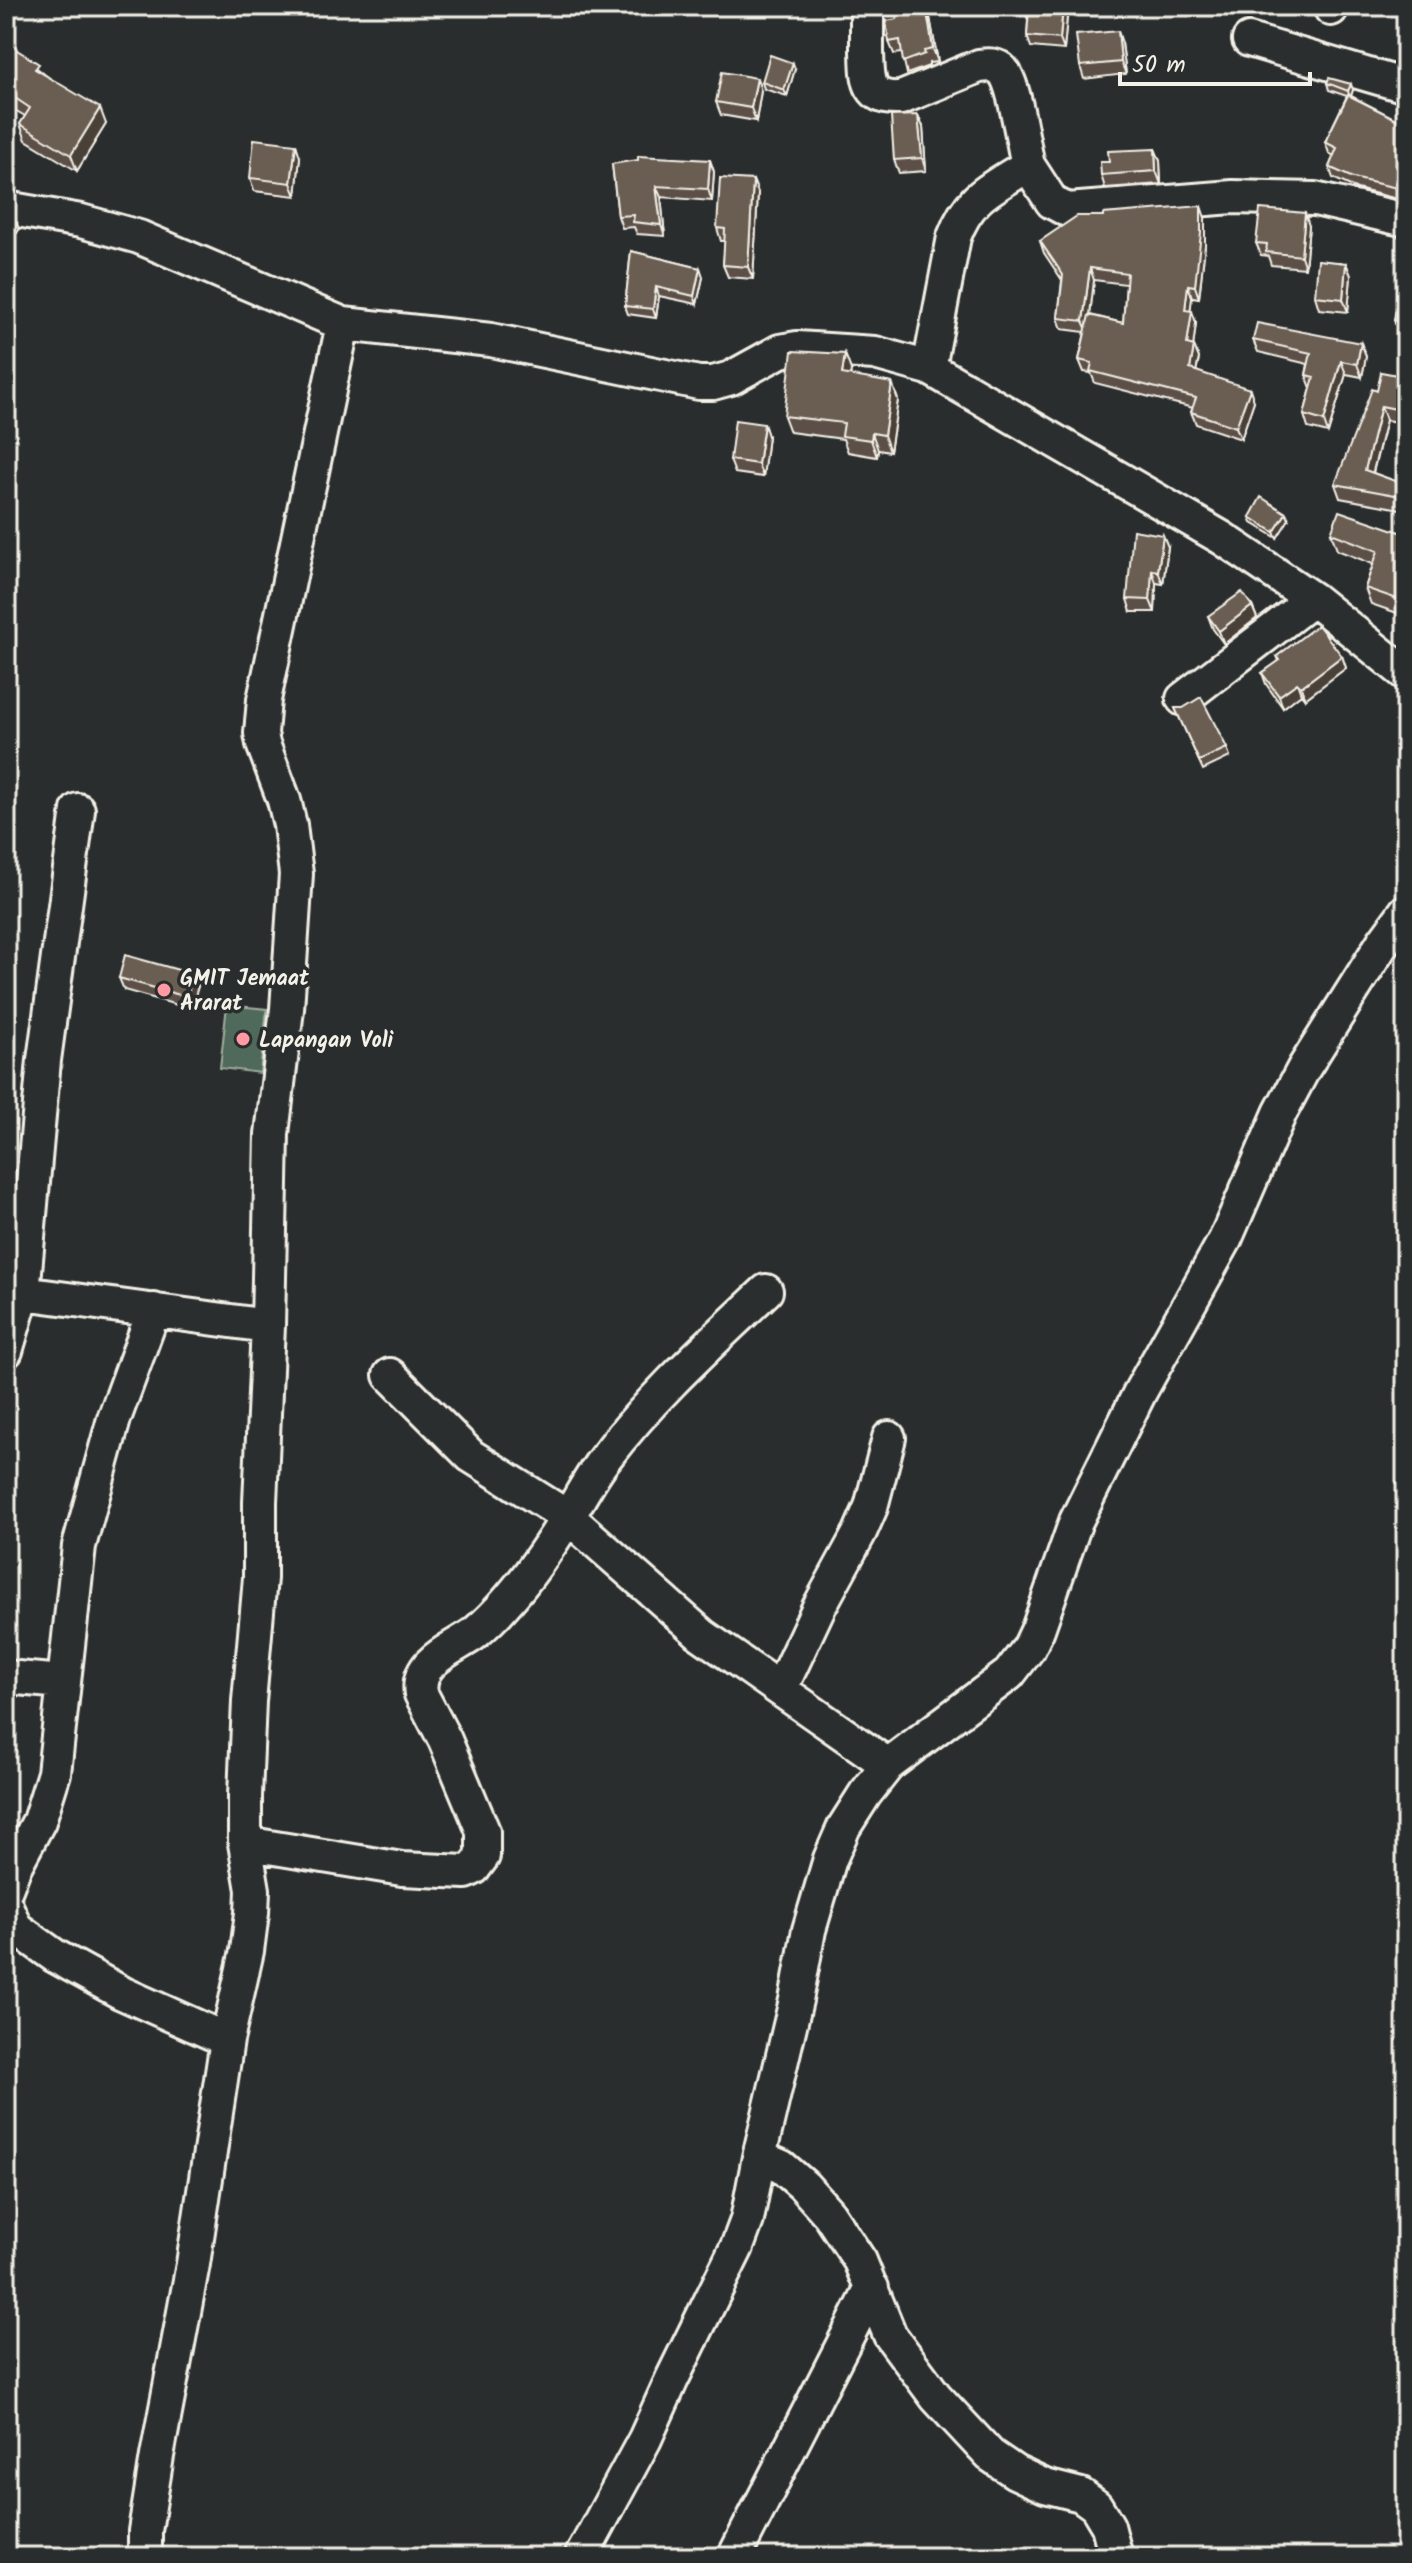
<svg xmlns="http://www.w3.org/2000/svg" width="1412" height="2563" font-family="Kalam,sans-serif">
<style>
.pitch{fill:#506b5a;stroke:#a2aea1;stroke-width:2}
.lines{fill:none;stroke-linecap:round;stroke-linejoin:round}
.minor-casing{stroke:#f4f1e8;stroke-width:38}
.minor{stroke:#2a2d2e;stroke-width:32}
.wall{fill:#5b5046;stroke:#f4f1e8;stroke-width:2;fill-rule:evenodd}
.shaded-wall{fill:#4a4139;stroke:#f4f1e8;stroke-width:2}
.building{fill:#6a5d51;stroke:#f4f1e8;stroke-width:2}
.poi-dot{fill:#ff9aa2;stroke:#2a2d2e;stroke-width:3}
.labels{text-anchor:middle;stroke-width:7;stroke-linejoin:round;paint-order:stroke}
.poi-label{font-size:22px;font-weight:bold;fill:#f4f1e8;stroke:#2a2d2e;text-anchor:start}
</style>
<rect width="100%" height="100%" fill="#2a2d2e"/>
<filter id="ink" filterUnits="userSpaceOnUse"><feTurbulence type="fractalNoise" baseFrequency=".0125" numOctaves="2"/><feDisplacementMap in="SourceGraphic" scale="16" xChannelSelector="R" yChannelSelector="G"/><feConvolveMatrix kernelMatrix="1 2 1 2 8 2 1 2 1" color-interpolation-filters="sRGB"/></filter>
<g filter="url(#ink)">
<!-- pitch -->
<path class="pitch" d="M 227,1005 L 267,1009 L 260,1073 L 220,1068 Z"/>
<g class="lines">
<!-- minor casing -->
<g class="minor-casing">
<path id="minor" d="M 867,6 C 867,21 867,36 867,51 C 868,79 866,100 901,98 L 979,66 C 988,65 997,64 1003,71 C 1015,84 1023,145 1028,165 C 992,189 970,194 954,237 L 929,368
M 1331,9 L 1332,6
M 1249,40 L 1406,86
M 1028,165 L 1052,202 L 1067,210 L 1233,197 L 1315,199 L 1406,220
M 6,208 L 81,221 L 139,237 L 343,324 L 491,340 L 699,383 L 713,383 L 731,378 L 780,351 L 797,348 L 875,353 L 929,368 L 1222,538 L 1313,599 L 1406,674
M 1183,699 L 1313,599
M 23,1293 L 44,1060 L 78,810
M 6,1351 L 23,1293 L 268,1326
M 390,1375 L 471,1456 L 568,1517 L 702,1635 L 888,1765
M 6,1677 L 63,1682
M 781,1688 L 819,1607 L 860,1532 L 871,1507 L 889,1438
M 245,1843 L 402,1869 L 466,1872 L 474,1868 L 483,1856 L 483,1831 L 445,1740 L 421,1694 C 415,1661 453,1649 474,1634 C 486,1624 498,1612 509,1599 C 531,1574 551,1544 569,1515 C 581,1496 591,1476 605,1458 C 652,1396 709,1345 766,1291
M 6,1889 L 15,1866 L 39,1821 L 54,1773 L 79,1546 L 114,1419 L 154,1310
M 6,1906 L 16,1928 L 55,1956 L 122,1993 L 227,2040
M 759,2157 L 782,2167 L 804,2186 L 829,2214 L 860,2261 L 890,2335 L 936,2397 L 990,2455 L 1015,2472 L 1045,2486 L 1081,2495 L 1096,2506 L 1108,2526 L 1116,2557
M 145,2557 L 145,2531 L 157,2456 L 193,2264 L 227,2040 L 247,1951 L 252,1913 L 253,1890 L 245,1843 L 245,1796 L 249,1701 L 260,1578 L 260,1502 L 268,1326 L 272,1134 L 287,1009 L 296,874 L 290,825 L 284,800 L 263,744 L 261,733 L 264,700 L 343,324
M 581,2557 L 645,2439 L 672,2379 L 737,2247 L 747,2220 L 759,2157 L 796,2000 L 809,1930 L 830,1859 L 844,1827 L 865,1794 L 888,1765 L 1009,1674 L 1029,1648 L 1038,1629 L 1076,1521 L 1140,1392 L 1225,1240 L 1280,1113 L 1304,1068 L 1384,941 L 1406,911
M 734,2557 L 872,2288"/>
</g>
<!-- minor -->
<use href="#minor" class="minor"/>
</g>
<!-- wall -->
<path class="wall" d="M 895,6 L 956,6 L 956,9 L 929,12 L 938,62 L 929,63 L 929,66 L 907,74 L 902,53 L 894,54 L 889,42 L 897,19 Z
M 1068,6 L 1064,50 L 1031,47 L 1027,36 L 1028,20 L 1024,9 Z
M 6,43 L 106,124 L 77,171 L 26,140 L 20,124 L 25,116 L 6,105 Z
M 1122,43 L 1126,74 L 1084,79 L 1080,66 Z
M 795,69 L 787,96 L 764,89 L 762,82 Z
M 1327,83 L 1353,90 L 1351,96 L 1406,124 L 1406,201 L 1357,189 L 1333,178 L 1329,167 L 1334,156 L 1329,153 L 1325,142 L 1347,96 L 1329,90 Z
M 761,91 L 756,121 L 721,115 L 716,102 Z
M 923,127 L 926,171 L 899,173 L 894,160 Z
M 1155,149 L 1160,161 L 1161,184 L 1105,188 L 1101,175 L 1109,162 Z
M 300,157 L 296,196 L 254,191 L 250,178 Z
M 710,160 L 714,172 L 712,201 L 661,197 L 665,236 L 637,234 L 634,227 L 622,228 L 618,216 L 612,164 Z
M 753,180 L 758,193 L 753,279 L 728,277 L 723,265 L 725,241 L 721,241 L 717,228 Z
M 1205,218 L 1205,245 L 1199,298 L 1192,297 L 1190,311 L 1196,323 L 1193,346 L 1194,346 L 1199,358 L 1196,371 L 1254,401 L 1241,439 L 1196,424 L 1191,412 L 1193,408 L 1095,383 L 1091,373 L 1084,372 L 1079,360 L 1085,332 L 1062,329 L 1058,318 L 1062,280 L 1044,253 L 1040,241 ZM 1094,280 L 1126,284 L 1123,323 L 1090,315 Z
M 1309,226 L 1305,268 L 1271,265 L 1268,256 L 1261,255 L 1256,243 Z
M 631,251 L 700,268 L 703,277 L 697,304 L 659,296 L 656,318 L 628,314 L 625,306 Z
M 1346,263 L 1351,276 L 1348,312 L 1319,309 L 1315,296 Z
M 1406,281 L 1406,424 L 1386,420 L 1373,473 L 1406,485 L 1406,510 L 1340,498 L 1335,484 L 1377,391 L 1397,375 L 1401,334 L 1399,334 L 1394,320 Z
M 1253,340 L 1361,343 L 1366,356 L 1362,377 L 1346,374 L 1328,433 L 1308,428 L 1304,415 L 1311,388 L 1306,375 L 1308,364 L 1258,352 Z
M 845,354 L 851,370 L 850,376 L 892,383 L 898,400 L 890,452 L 878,450 L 877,457 L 848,452 L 843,439 L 790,432 L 784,416 Z
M 764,424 L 768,436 L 763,477 L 735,473 L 730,460 Z
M 1286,513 L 1289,519 L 1277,538 L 1252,523 L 1250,517 Z
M 1331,533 L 1406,534 L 1406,616 L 1371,604 L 1365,588 L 1373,564 L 1337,550 Z
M 1168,547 L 1163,584 L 1156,583 L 1155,612 L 1131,612 L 1127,599 Z
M 1252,606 L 1257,618 L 1224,644 L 1213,629 L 1208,616 Z
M 1277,656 L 1342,656 L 1346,668 L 1305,699 L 1301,694 L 1283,708 L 1266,684 L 1262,673 L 1279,661 Z
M 1175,708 L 1227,748 L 1230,757 L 1203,770 Z
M 119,978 L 198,986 L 191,1009 L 124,990 Z"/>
<!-- shaded-wall -->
<path class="shaded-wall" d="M 926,6 L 927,6 L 929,12 L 938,62 L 933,49 Z
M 1063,6 L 1068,6 L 1064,50 L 1060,39 Z
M 1118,31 L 1122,43 L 1126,74 L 1121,62 Z
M 793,63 L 795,69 L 787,96 L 784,90 Z
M 757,78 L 761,91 L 756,121 L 751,108 Z
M 1351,84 L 1353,90 L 1350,98 L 1348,91 Z
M 100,108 L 106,124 L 77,171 L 71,155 Z
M 918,115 L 923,127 L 926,171 L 922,158 Z
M 296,144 L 300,157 L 296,196 L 291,183 Z
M 1155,149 L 1160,161 L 1161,184 L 1156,171 Z
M 710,160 L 714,172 L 712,201 L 708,189 Z
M 753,180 L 758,193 L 753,279 L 748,267 Z
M 656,186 L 661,197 L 665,236 L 661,225 Z
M 1201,206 L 1205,218 L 1205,245 L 1199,298 L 1195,286 Z
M 1305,213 L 1309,226 L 1305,268 L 1301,256 Z
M 17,223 L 19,230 L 11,241 L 9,234 Z
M 1346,263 L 1351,276 L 1348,312 L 1343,299 Z
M 700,268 L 703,277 L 697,304 L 694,296 Z
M 1090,268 L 1094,280 L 1088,332 L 1083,321 Z
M 1188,285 L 1192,297 L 1189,322 L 1185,310 Z
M 656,287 L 659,296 L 656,318 L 653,309 Z
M 1192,311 L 1196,323 L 1192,356 L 1187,344 Z
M 1361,343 L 1366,356 L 1362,377 L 1357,364 Z
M 1194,346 L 1199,358 L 1194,381 L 1190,369 Z
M 845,354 L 851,370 L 848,391 L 842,374 Z
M 1341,361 L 1346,374 L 1328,433 L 1324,421 Z
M 892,383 L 898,400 L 890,452 L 884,435 Z
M 1250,389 L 1254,401 L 1241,439 L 1236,427 Z
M 1381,406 L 1386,420 L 1370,483 L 1365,470 Z
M 764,424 L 768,436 L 763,477 L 758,464 Z
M 872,433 L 878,450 L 877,457 L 871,440 Z
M 1286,513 L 1289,519 L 1277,538 L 1274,532 Z
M 1163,535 L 1168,547 L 1163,584 L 1158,571 Z
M 1152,570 L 1156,583 L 1155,612 L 1150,600 Z
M 1252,606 L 1257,618 L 1224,644 L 1219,631 Z
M 1342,656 L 1346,668 L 1305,699 L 1301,687 Z
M 1297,683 L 1301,694 L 1283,708 L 1279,696 Z
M 193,974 L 198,986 L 191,1009 L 187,997 Z"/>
<!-- building -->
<path class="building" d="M 895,6 L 926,6 L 933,49 L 924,51 L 925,54 L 903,62 L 900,40 L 889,42 L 886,21 L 897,19 Z
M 1025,6 L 1063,6 L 1060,39 L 1027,36 L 1029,9 L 1024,9 Z
M 1118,31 L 1121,62 L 1080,66 L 1076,35 Z
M 6,43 L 39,64 L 35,69 L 100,108 L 71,155 L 20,124 L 30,108 L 6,92 Z
M 770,55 L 793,63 L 784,90 L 762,82 Z
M 722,72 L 757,78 L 751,108 L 716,102 Z
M 1329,78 L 1351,84 L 1348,91 L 1327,83 Z
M 1348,95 L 1406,124 L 1406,190 L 1353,178 L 1329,167 L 1337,148 L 1325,142 Z
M 918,115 L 922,158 L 894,160 L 891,116 Z
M 254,139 L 296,144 L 291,183 L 250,178 Z
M 1155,149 L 1156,171 L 1101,175 L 1100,162 L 1109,162 L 1108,151 Z
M 638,156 L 710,160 L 708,189 L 656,186 L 661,225 L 633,222 L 634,215 L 618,216 L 612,164 L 638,160 Z
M 720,178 L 753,180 L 748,267 L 723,265 L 725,229 L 717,228 Z
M 1201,206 L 1201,233 L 1195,286 L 1188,285 L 1185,310 L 1192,311 L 1187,344 L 1194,346 L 1190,369 L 1250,389 L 1236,427 L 1191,412 L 1196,398 L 1090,371 L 1092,363 L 1079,360 L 1089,315 L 1123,323 L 1127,273 L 1090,268 L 1083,321 L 1058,318 L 1063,275 L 1040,241 L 1077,216 L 1103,216 L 1103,214 Z
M 1260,209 L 1305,213 L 1301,256 L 1266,252 L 1267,244 L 1256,243 Z
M 6,221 L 17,223 L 9,234 L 6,232 Z
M 631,251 L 700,268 L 694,296 L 656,287 L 653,309 L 625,306 Z
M 1318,260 L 1346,263 L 1343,299 L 1315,296 Z
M 1401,280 L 1406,281 L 1406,411 L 1381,406 L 1365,470 L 1406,485 L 1406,497 L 1335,484 L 1372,389 L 1377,391 L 1381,372 L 1397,375 L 1402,322 L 1394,320 Z
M 1257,323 L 1361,343 L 1357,364 L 1341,361 L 1324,421 L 1304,415 L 1314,377 L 1306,375 L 1311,353 L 1253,340 Z
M 792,351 L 845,354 L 842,374 L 892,383 L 884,435 L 872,433 L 871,440 L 842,436 L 844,423 L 784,416 Z
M 735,420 L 764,424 L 758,464 L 730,460 Z
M 1261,497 L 1286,513 L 1274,532 L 1250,517 Z
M 1339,511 L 1406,534 L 1406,602 L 1365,588 L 1378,551 L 1331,533 Z
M 1133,530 L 1163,535 L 1158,571 L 1152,570 L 1150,600 L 1127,599 Z
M 1242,592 L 1252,606 L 1219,631 L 1208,616 Z
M 1318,625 L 1342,656 L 1301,687 L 1297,683 L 1279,696 L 1262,673 L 1280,660 L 1277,656 Z
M 1201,697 L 1227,748 L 1199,761 L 1175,708 L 1183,708 Z
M 125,955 L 193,974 L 187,997 L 119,978 Z"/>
</g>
<!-- markers -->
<g class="poi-dot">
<circle cx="164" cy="990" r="8"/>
<circle cx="243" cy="1039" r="8"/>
</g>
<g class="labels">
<!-- poi labels -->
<g class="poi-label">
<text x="180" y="985">GMIT Jemaat<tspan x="180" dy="25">Ararat</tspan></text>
<text x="259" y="1047">Lapangan Voli</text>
</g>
</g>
<!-- margin -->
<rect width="1412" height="2563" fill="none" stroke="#2a2d2e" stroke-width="32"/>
<rect x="16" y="16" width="1380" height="2531" fill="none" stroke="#f4f1e8" stroke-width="3" filter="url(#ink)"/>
<!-- scale -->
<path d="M1120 72v12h190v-12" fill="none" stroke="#f4f1e8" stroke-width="4"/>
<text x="1132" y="72" font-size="24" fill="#f4f1e8" stroke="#2a2d2e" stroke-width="6" paint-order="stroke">50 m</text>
</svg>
